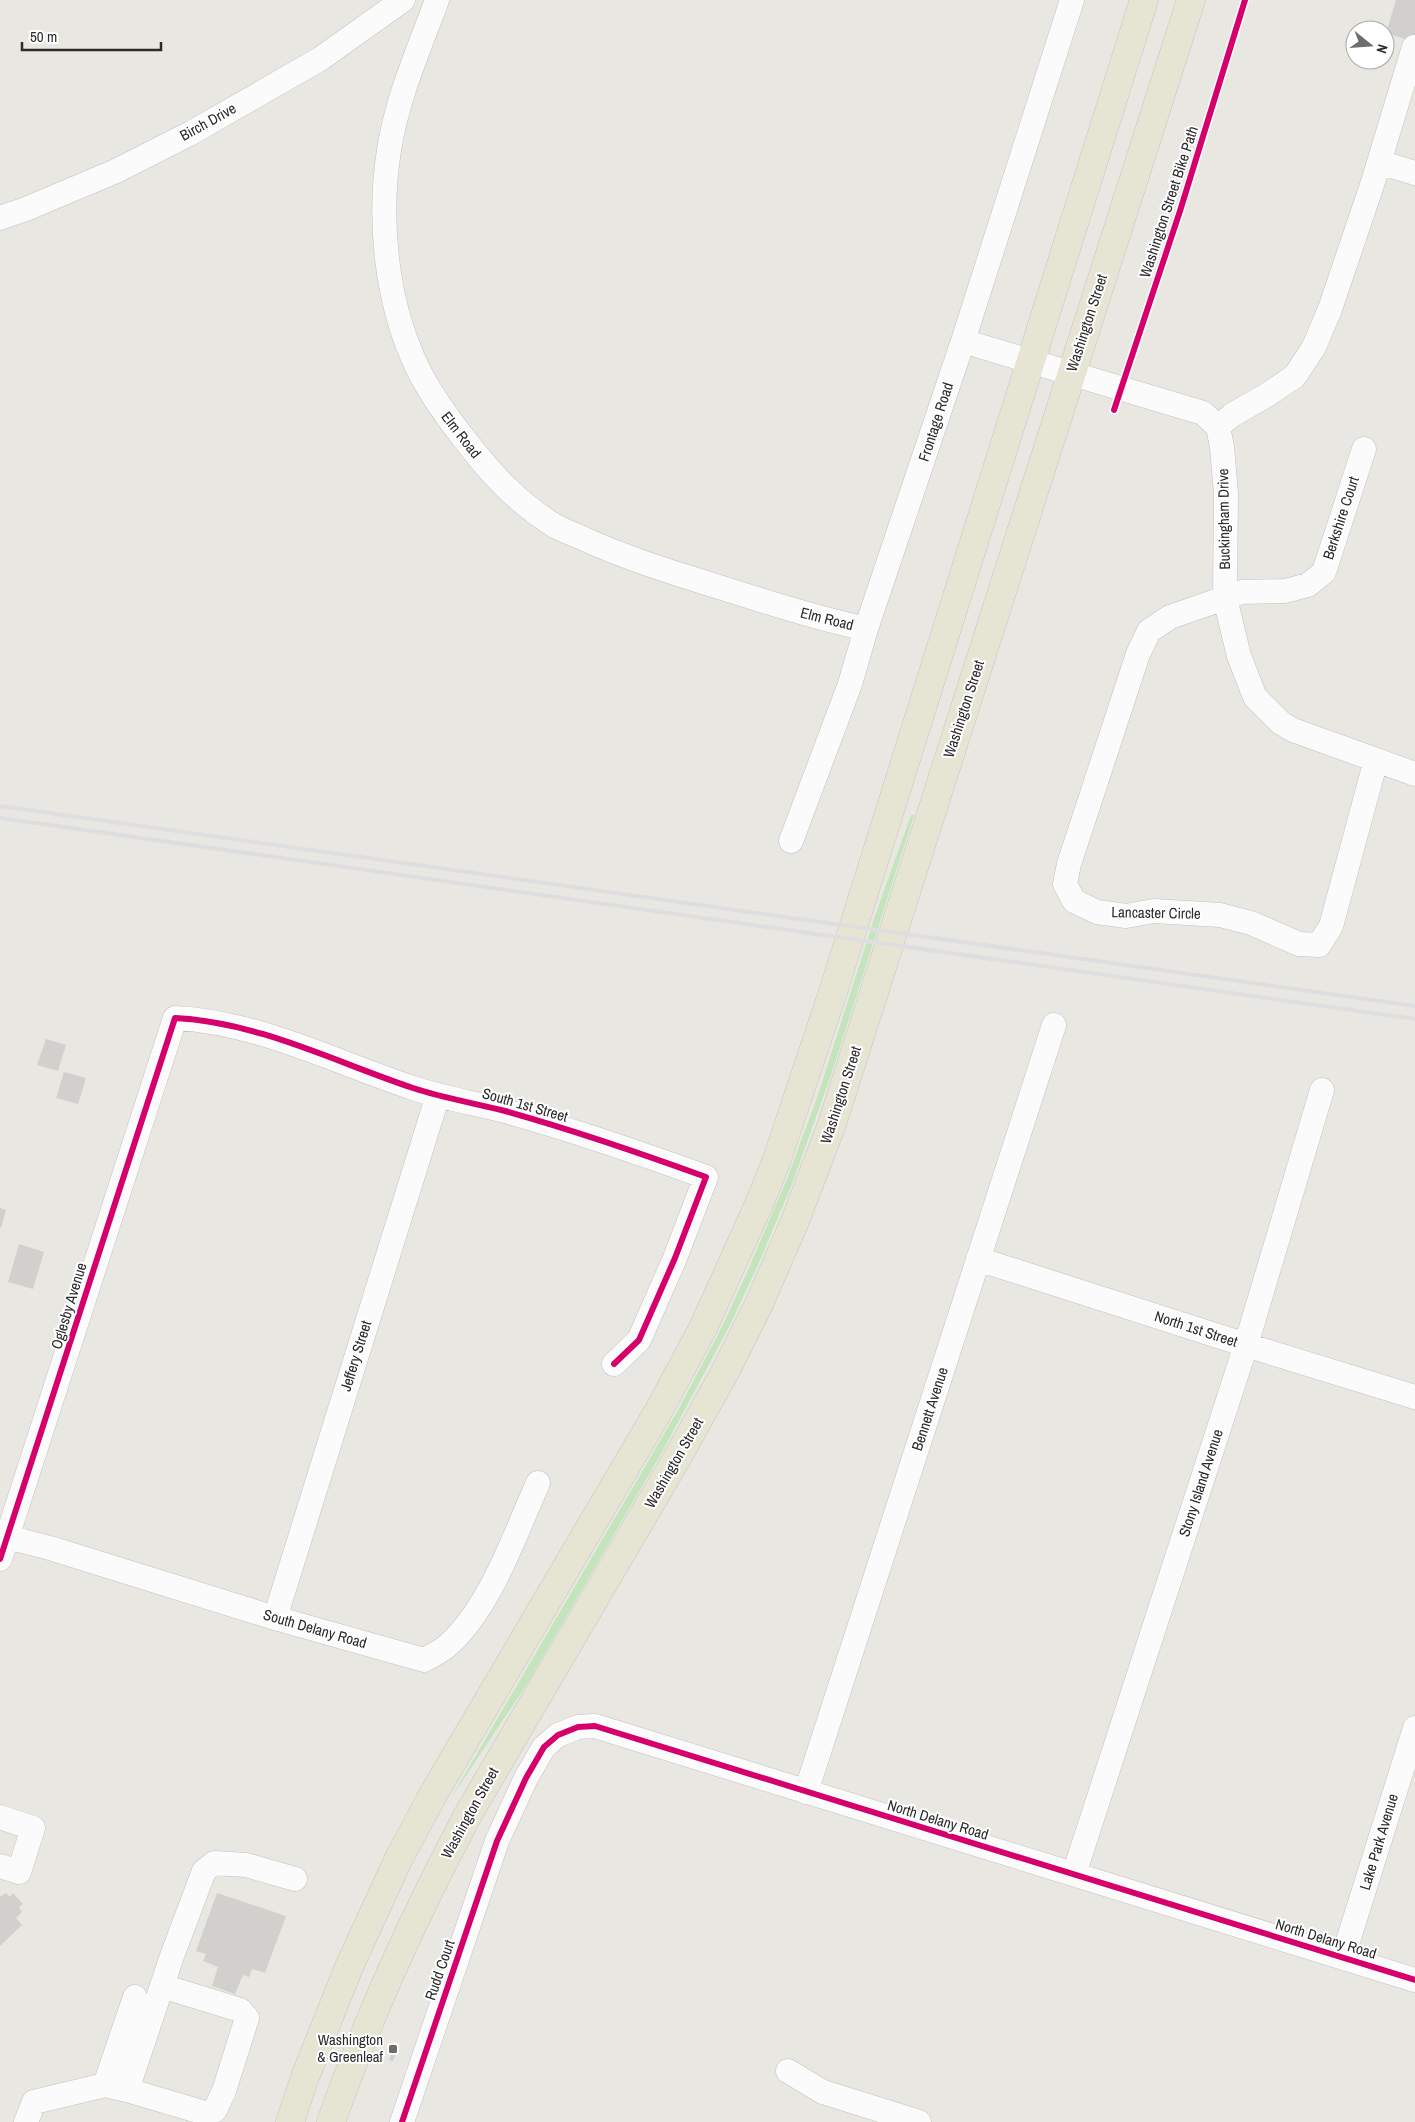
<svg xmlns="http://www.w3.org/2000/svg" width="1415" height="2122" font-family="'Archivo Narrow',sans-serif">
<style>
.green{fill:#c4e4bc}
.building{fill:#d1d0cd}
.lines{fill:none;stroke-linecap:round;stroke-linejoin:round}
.minor-casing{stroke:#c2c2c2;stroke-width:25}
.major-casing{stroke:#c5c4c2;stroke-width:29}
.minor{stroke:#fcfbfb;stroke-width:24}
.major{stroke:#e6e5d4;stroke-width:28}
.rail{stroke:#dededf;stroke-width:4}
.cycleway-casing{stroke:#fff;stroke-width:9}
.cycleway{stroke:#d6006c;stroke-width:6}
.poi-dot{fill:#6d6d6b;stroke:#fff;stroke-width:2}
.labels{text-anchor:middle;stroke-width:4;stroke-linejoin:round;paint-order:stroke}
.street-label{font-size:15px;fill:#2b2b2b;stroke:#fff}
.poi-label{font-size:15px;fill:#2b2b2b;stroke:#fff;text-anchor:end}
</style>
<rect width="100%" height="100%" fill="#e8e7e2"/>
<!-- green -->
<path class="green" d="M 911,815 L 914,815 L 831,1075 L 792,1184 L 757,1267 L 729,1327 L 662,1452 L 527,1684 L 451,1798 L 677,1412 L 723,1325 L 748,1270 L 787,1179 L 818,1095 L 875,916 Z"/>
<!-- building -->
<path class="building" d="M 1396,0 L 1415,0 L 1415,42 L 1386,33 Z
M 46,1039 L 66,1045 L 58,1071 L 37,1065 Z
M 64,1072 L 86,1078 L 78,1104 L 56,1098 Z
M 0,1208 L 6,1210 L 1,1228 L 0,1227 Z
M 19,1244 L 44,1252 L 33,1289 L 8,1282 Z
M 6,1893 L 10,1897 L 13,1893 L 23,1904 L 19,1907 L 22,1912 L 16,1918 L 22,1925 L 0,1946 L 0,1897 Z
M 217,1893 L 286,1916 L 265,1973 L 252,1969 L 249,1977 L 243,1975 L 235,1994 L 212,1986 L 218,1967 L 203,1961 L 206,1954 L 196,1951 Z
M 393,2050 L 397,2051 L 393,2061 L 389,2060 Z"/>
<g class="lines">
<!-- minor casing -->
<g class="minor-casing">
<path id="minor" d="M 437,0 C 419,49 397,98 389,150 C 378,220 386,302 417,367 C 430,394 447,417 465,440 C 491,474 518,503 555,526 C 563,530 572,534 580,537 C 614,553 649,565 684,576 C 745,595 804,615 866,629
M 1379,162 L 1415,173
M 0,218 L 26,209 L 116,171 L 191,133 L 320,59 L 403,0
M 963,341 L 1203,413 L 1218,427 L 1222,447 L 1226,494 L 1225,598 L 1239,656 L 1255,697 L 1281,723 L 1293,730 L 1415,774
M 1218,427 L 1232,415 L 1267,395 L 1295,376 L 1314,347 L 1330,309 L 1373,182 L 1414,47
M 1364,449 L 1324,572 L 1308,585 L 1285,591 L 1242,592 L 1170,617 L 1149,631 L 1138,654 L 1069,864 L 1065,884 L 1074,901 L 1097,912 L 1126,916 L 1154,911 L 1220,915 L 1251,923 L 1299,944 L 1319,945 L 1331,926 L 1376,760
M 791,841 L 850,684 L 866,629 L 963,341 L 1072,0
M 978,1259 L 1246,1345 L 1415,1397
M 0,1535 L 50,1548 L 275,1618 L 424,1660 C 431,1656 440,1652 447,1646 C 490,1609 515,1534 538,1483
M 0,1559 L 175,1018 C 258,1022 335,1062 413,1088 C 443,1098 474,1103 505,1111 C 573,1130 640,1153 706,1177 L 675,1258 L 639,1340 L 614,1364
M 275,1618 L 438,1095
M 806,1792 L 1054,1025
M 0,1817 L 33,1828 L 19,1872 L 0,1866
M 1074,1874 L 1246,1345 L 1322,1090
M 1343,1957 L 1415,1728
M 788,2071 L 823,2092 L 919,2122
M 105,2085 L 127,2090 L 172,1956 L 204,1871 L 214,1863 L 246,1865 L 295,1879
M 127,2090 L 205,2113 L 215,2110 L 224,2091 L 247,2018 L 240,2010 L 162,1986
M 26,2122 L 34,2102 L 105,2085 L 135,1997
M 402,2122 L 497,1841 L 526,1778 L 544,1747 L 558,1735 L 578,1727 L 595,1726 L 1415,1980"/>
</g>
<!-- major casing -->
<g class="major-casing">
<path id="major" d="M 290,2122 L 305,2077 L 349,1967 L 399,1858 L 435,1791 L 658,1412 L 703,1328 L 760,1202 L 776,1162 L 833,992 L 1144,0
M 331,2122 C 370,2012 415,1914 470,1811 L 677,1458 L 725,1372 L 759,1304 L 795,1221 L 832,1124 L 1191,0"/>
</g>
<!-- minor -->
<use href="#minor" class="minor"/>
<!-- major -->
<use href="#major" class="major"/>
<!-- rail -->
<path class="rail" d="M 0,806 L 1415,1006
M 0,818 L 1415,1019"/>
<!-- cycleway casing -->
<g class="cycleway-casing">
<path id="cycleway" d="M 1114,410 L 1180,211 L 1245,0
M 0,1559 L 175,1018 C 258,1022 335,1062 413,1088 C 443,1098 474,1103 505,1111 C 573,1130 640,1153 706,1177 L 675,1258 L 639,1340 L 614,1364
M 402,2122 L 497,1841 L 526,1778 L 544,1747 L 558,1735 L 578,1727 L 595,1726 L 1415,1980"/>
</g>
<!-- cycleway -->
<use href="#cycleway" class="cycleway"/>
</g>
<!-- markers -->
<rect class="poi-dot" x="388" y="2044" width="10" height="10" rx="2.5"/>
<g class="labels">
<!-- street labels -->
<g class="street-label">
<text transform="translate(208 122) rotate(-29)" y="5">Birch Drive</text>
<text transform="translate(1169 202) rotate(-72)" y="5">Washington Street Bike Path</text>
<text transform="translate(1087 323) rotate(-72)" y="5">Washington Street</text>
<text transform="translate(936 422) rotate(-72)" y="5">Frontage Road</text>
<text transform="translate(461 435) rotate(52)" y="5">Elm Road</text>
<text transform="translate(1341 518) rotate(-72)" y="5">Berkshire Court</text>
<text transform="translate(1224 519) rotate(-91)" y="5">Buckingham Drive</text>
<text transform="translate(827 619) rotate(14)" y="5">Elm Road</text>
<text transform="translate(964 709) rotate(-72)" y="5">Washington Street</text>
<text transform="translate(1156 913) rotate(1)" y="5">Lancaster Circle</text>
<text transform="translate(841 1095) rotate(-72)" y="5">Washington Street</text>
<text transform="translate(525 1105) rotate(16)" y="5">South 1st Street</text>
<text transform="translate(69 1306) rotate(-73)" y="5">Oglesby Avenue</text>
<text transform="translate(1196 1329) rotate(18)" y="5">North 1st Street</text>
<text transform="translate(356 1356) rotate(-73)" y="5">Jeffery Street</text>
<text transform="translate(930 1409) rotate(-72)" y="5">Bennett Avenue</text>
<text transform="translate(674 1463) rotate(-60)" y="5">Washington Street</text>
<text transform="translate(1201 1483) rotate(-72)" y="5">Stony Island Avenue</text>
<text transform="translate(315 1629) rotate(16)" y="5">South Delany Road</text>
<text transform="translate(470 1813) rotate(-61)" y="5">Washington Street</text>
<text transform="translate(938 1820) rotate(17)" y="5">North Delany Road</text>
<text transform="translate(1379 1842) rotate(-73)" y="5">Lake Park Avenue</text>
<text transform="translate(1326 1939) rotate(17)" y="5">North Delany Road</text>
<text transform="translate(440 1970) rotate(-71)" y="5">Rudd Court</text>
</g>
<!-- poi labels -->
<g class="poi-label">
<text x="383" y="2045">Washington<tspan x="383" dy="17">&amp; Greenleaf</tspan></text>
</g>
</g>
<!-- north arrow -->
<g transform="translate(1370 45) rotate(107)"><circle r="24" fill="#ffffff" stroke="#aaaaaa"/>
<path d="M0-4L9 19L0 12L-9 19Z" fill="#6d6d6b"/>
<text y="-8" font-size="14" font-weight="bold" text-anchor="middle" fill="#2b2b2b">N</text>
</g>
<!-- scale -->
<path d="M22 42v8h139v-8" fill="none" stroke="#2b2b2b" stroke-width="2.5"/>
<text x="30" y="42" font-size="15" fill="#2b2b2b" stroke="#ffffff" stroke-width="4" paint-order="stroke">50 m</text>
</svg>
